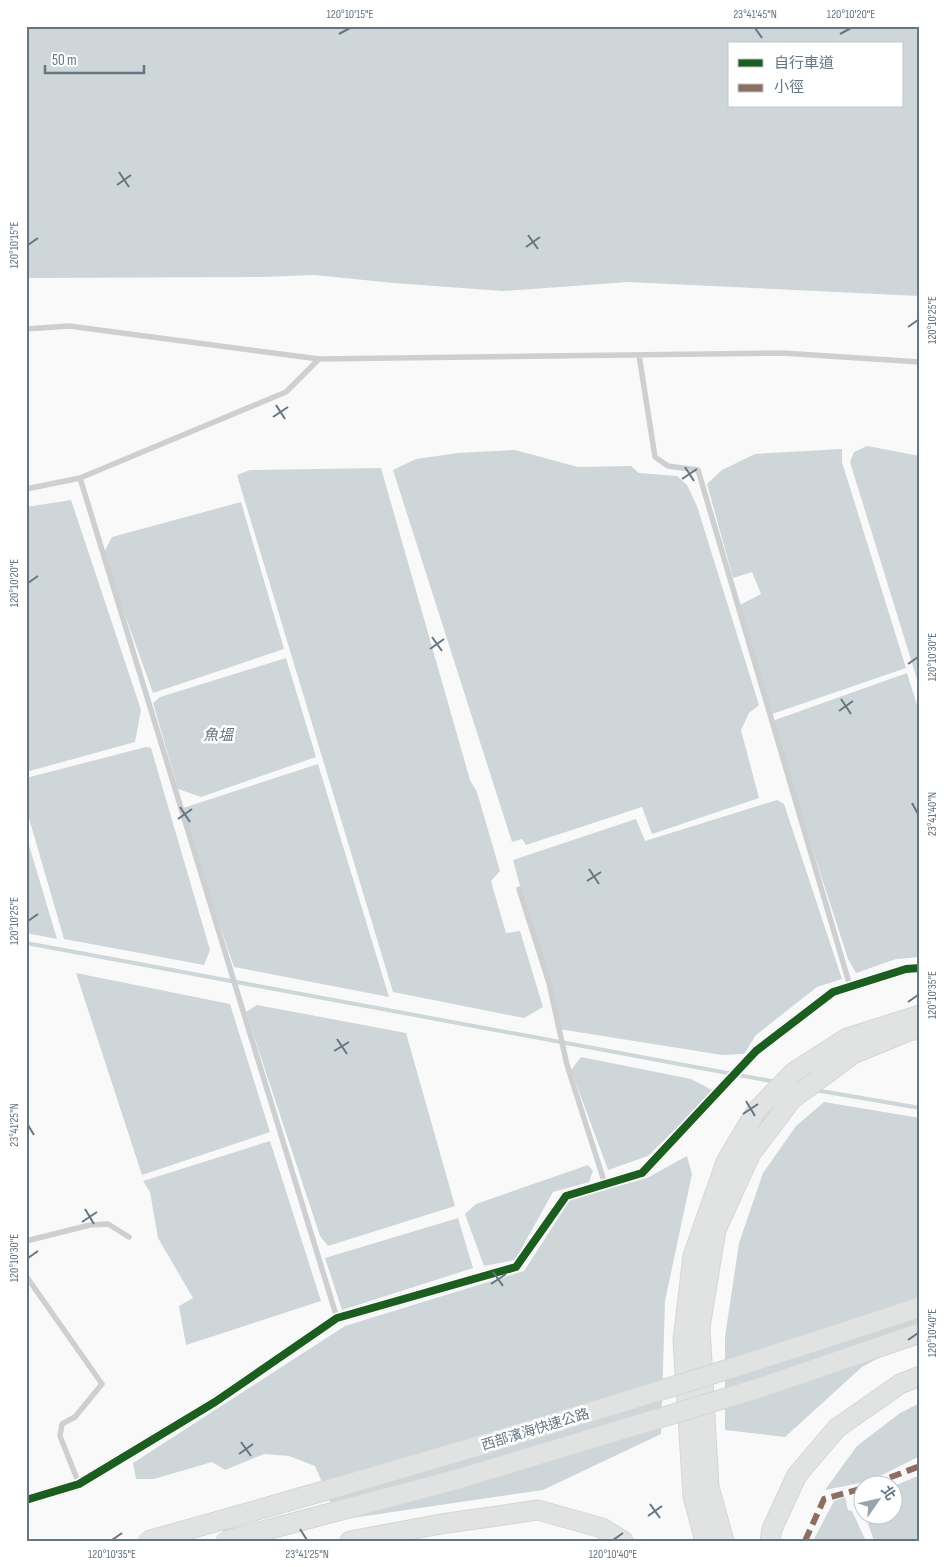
<svg xmlns="http://www.w3.org/2000/svg" width="946" height="1567" font-family="'Sofia Sans Condensed','Noto Sans TC',sans-serif">
<style>
.water{fill:#ced6d9;fill-rule:evenodd}
.lines{fill:none;stroke-linecap:round;stroke-linejoin:round}
.stream{stroke:#ced6d9;stroke-width:4}
.trunk-casing{stroke:#d5d6d6;stroke-width:21}
.service{stroke:#cecfd0;stroke-width:5.5}
.minor{stroke:#cecfd0;stroke-width:11}
.trunk{stroke:#e1e2e2;stroke-width:19}
.trunk-bridge-casing{stroke:#d5d6d6;stroke-width:21;stroke-linecap:butt}
.trunk-bridge{stroke:#e1e2e2;stroke-width:19}
.quiet{stroke:#8d6e63;stroke-width:6;stroke-dasharray:12 6;stroke-linecap:butt}
.cycleway-casing{stroke:#fff;stroke-width:11}
.cycleway{stroke:#1b5e20;stroke-width:8}
.ticks{fill:none;stroke:#657683;stroke-width:2}
.labels{text-anchor:middle;stroke-width:5;stroke-linejoin:round;paint-order:stroke}
.street-label{font-size:14px;fill:#657683;stroke:#fff}
.water-label{font-size:15px;font-style:italic;fill:#60757c;stroke:#fff}
.neatline{fill:none;stroke:#657683;stroke-width:2}
.ticks-label{font-size:12px;text-anchor:middle;fill:#657683}
</style>
<rect width="100%" height="100%" fill="#f9f9f9"/>
<!-- water -->
<path class="water" d="M 26,26 L 920,26 L 920,296 L 628,282 L 503,291 L 394,283 L 314,275 L 264,277 L 26,278 ZM 730,44 L 902,44 L 902,106 L 730,106 Z
M 867,446 L 920,456 L 920,689 L 850,462 L 854,452 Z
M 842,449 L 842,462 L 906,668 L 772,714 L 740,605 L 761,594 L 752,572 L 733,578 L 707,484 L 722,470 L 755,454 Z
M 515,450 L 578,467 L 631,466 L 639,473 L 677,476 L 687,485 L 697,506 L 759,705 L 749,713 L 741,730 L 759,798 L 652,834 L 642,807 L 526,845 L 522,839 L 512,842 L 393,470 L 416,459 L 458,453 Z
M 381,468 L 470,780 L 477,792 L 500,871 L 491,881 L 506,933 L 520,931 L 543,1007 L 524,1018 L 393,992 L 237,475 L 250,470 Z
M 71,500 L 141,710 L 135,742 L 26,772 L 26,507 Z
M 241,502 L 284,649 L 153,693 L 103,554 L 112,537 Z
M 286,658 L 316,757 L 201,797 L 178,789 L 153,703 L 160,697 Z
M 907,673 L 920,715 L 920,957 L 896,959 L 856,973 L 848,959 L 775,733 L 775,720 Z
M 146,747 L 151,748 L 210,950 L 204,965 L 64,939 L 26,808 L 26,778 Z
M 318,764 L 389,997 L 234,967 L 180,809 Z
M 777,800 L 784,804 L 842,979 L 817,987 L 756,1035 L 744,1054 L 722,1055 L 559,1029 L 513,860 L 636,819 L 645,841 Z
M 26,835 L 57,939 L 26,933 Z
M 76,973 L 230,1004 L 270,1132 L 142,1175 Z
M 257,1005 L 406,1033 L 455,1206 L 328,1246 L 320,1236 L 246,1012 Z
M 581,1057 L 691,1079 L 714,1091 L 648,1156 L 608,1170 L 571,1070 Z
M 824,1102 L 920,1118 L 920,1335 L 862,1367 L 785,1437 L 725,1430 L 725,1337 L 739,1243 L 763,1173 L 796,1126 Z
M 270,1141 L 321,1301 L 186,1345 L 179,1306 L 193,1298 L 158,1238 L 150,1192 L 143,1181 Z
M 687,1156 L 692,1174 L 665,1301 L 661,1434 L 543,1490 L 338,1520 L 315,1466 L 289,1456 L 264,1454 L 225,1470 L 212,1462 L 154,1479 L 136,1479 L 133,1463 L 345,1326 L 524,1271 L 570,1200 L 647,1178 Z
M 588,1165 L 593,1171 L 589,1182 L 553,1192 L 515,1260 L 484,1266 L 465,1214 L 476,1204 Z
M 458,1218 L 473,1268 L 342,1310 L 325,1258 Z
M 920,1403 L 920,1456 L 870,1481 L 825,1490 L 857,1446 L 900,1413 Z
M 920,1475 L 920,1541 L 874,1541 L 865,1515 L 894,1514 L 894,1486 Z
M 845,1497 L 848,1510 L 852,1511 L 866,1541 L 813,1541 L 834,1501 Z"/>
<g class="lines">
<!-- stream -->
<path class="stream" d="M 26,943 L 776,1082
M 815,1090 L 920,1108"/>
<!-- trunk casing -->
<g class="trunk-casing">
<path id="trunk" d="M 350,1541 L 441,1524 L 538,1510 L 602,1528 L 623,1541
M 705,1541 L 693,1496 L 683,1340 L 693,1256 L 726,1162 L 757,1110 L 794,1072 L 847,1038 L 920,1015
M 724,1541 L 709,1487 L 700,1327 L 716,1230 L 751,1153 L 792,1099 L 853,1054 L 911,1030 L 920,1030
M 770,1541 L 772,1529 L 797,1475 L 837,1428 L 900,1384 L 920,1376"/>
</g>
<!-- service -->
<path class="service" d="M 26,329 L 69,326 L 319,359 L 782,353 L 920,362
M 639,355 L 655,457 L 668,466 L 698,470 L 850,986
M 80,478 L 337,1318
M 26,489 L 80,478 L 286,392 L 319,359
M 519,889 L 549,983 L 567,1065 L 605,1184
M 26,1241 L 90,1225 L 108,1224 L 129,1237
M 26,1276 L 102,1384 L 75,1417 L 62,1424 L 60,1436 L 79,1484"/>
<!-- minor -->
<path class="minor" d="M 26,1500 L 79,1484 L 215,1402 L 337,1318 L 516,1267 L 566,1196 L 642,1173 L 756,1051 L 833,992 L 906,969 L 920,968"/>
<!-- trunk -->
<use href="#trunk" class="trunk"/>
<!-- trunk-bridge casing -->
<g class="trunk-bridge-casing">
<path id="trunk-bridge" d="M 147,1541 C 406,1469 665,1392 920,1307
M 225,1541 L 458,1479 L 759,1388 L 920,1333"/>
</g>
<!-- trunk-bridge -->
<use href="#trunk-bridge" class="trunk-bridge"/>
<!-- quiet -->
<path class="quiet" d="M 873,1484 L 920,1466
M 805,1541 L 824,1499 L 864,1488"/>
<!-- cycleway casing -->
<g class="cycleway-casing">
<path id="cycleway" d="M 26,1500 L 79,1484 L 215,1402 L 337,1318 L 516,1267 L 566,1196 L 642,1173 L 756,1051 L 833,992 L 906,969 L 920,968"/>
</g>
<!-- cycleway -->
<use href="#cycleway" class="cycleway"/>
</g>
<!-- ticks -->
<path class="ticks" d="M 755,28 L 762,38M 339,34 L 350,28M 840,34 L 851,28M 119,172 L 129,187M 117,185 L 131,175M 528,235 L 538,249M 28,245 L 38,238M 526,247 L 540,237M 908,327 L 918,320M 276,405 L 285,419M 273,417 L 288,407M 685,467 L 694,481M 682,479 L 697,469M 28,583 L 38,576M 432,637 L 442,651M 430,649 L 444,639M 908,664 L 918,657M 841,699 L 851,714M 839,711 L 853,701M 912,803 L 918,814M 180,807 L 190,822M 178,819 L 192,809M 589,869 L 599,884M 587,881 L 601,872M 28,921 L 38,914M 908,1002 L 918,995M 337,1039 L 347,1054M 334,1051 L 349,1042M 746,1101 L 755,1116M 743,1114 L 758,1104M 28,1125 L 34,1135M 85,1209 L 94,1224M 82,1222 L 97,1212M 28,1258 L 38,1251M 493,1272 L 503,1286M 491,1284 L 506,1274M 908,1340 L 918,1333M 241,1442 L 251,1456M 239,1454 L 253,1444M 650,1504 L 660,1518M 648,1516 L 662,1506M 300,1529 L 307,1540M 112,1540 L 122,1533M 613,1540 L 623,1533"/>
<g class="labels">
<!-- street labels -->
<g class="street-label">
<text transform="translate(535 1429) rotate(-17)" y="5">西部濱海快速公路</text>
</g>
<!-- water labels -->
<g class="water-label">
<text x="218" y="740">魚塭</text>
</g>
</g>
<!-- border -->
<rect width="946" height="1567" fill="none" stroke="#ffffff" stroke-width="55"/>
<!-- legend -->
<rect x="728" y="42" width="175" height="65" fill="#ffffff" stroke="#c1c8cd"/>
<rect x="738" y="59" width="25" height="8" fill="#1b5e20" stroke="#c1c8cd"/>
<text x="774" y="68" font-size="15" fill="#657683">自行車道</text>
<rect x="738" y="84" width="25" height="8" fill="#8d6e63" stroke="#c1c8cd"/>
<text x="774" y="92" font-size="15" fill="#657683">小徑</text>
<!-- north arrow -->
<g transform="translate(878 1500) rotate(56)"><circle r="24" fill="#ffffff" stroke="#c1c8cd"/>
<path d="M0-4L9 19L0 12L-9 19Z" fill="#99a4ac"/>
<text y="-8" font-size="14" font-weight="bold" text-anchor="middle" fill="#657683">北</text>
</g>
<!-- scale -->
<path d="M45 65v8h99v-8" fill="none" stroke="#657683" stroke-width="2.5"/>
<text x="52" y="65" font-size="15" fill="#657683" stroke="#ffffff" stroke-width="4" paint-order="stroke">50 m</text>
<rect x="28" y="28" width="890" height="1512" class="neatline"/>
<g class="ticks-label">
<text x="350" y="18">120°10'15"E</text>
<text x="755" y="18">23°41'45"N</text>
<text x="851" y="18">120°10'20"E</text>
<text transform="translate(14 245) rotate(-90)" y="4">120°10'15"E</text>
<text transform="translate(932 320) rotate(-90)" y="4">120°10'25"E</text>
<text transform="translate(14 583) rotate(-90)" y="4">120°10'20"E</text>
<text transform="translate(932 657) rotate(-90)" y="4">120°10'30"E</text>
<text transform="translate(932 814) rotate(-90)" y="4">23°41'40"N</text>
<text transform="translate(14 921) rotate(-90)" y="4">120°10'25"E</text>
<text transform="translate(932 995) rotate(-90)" y="4">120°10'35"E</text>
<text transform="translate(14 1125) rotate(-90)" y="4">23°41'25"N</text>
<text transform="translate(14 1258) rotate(-90)" y="4">120°10'30"E</text>
<text transform="translate(932 1333) rotate(-90)" y="4">120°10'40"E</text>
<text x="112" y="1558">120°10'35"E</text>
<text x="307" y="1558">23°41'25"N</text>
<text x="613" y="1558">120°10'40"E</text>
</g>
</svg>
